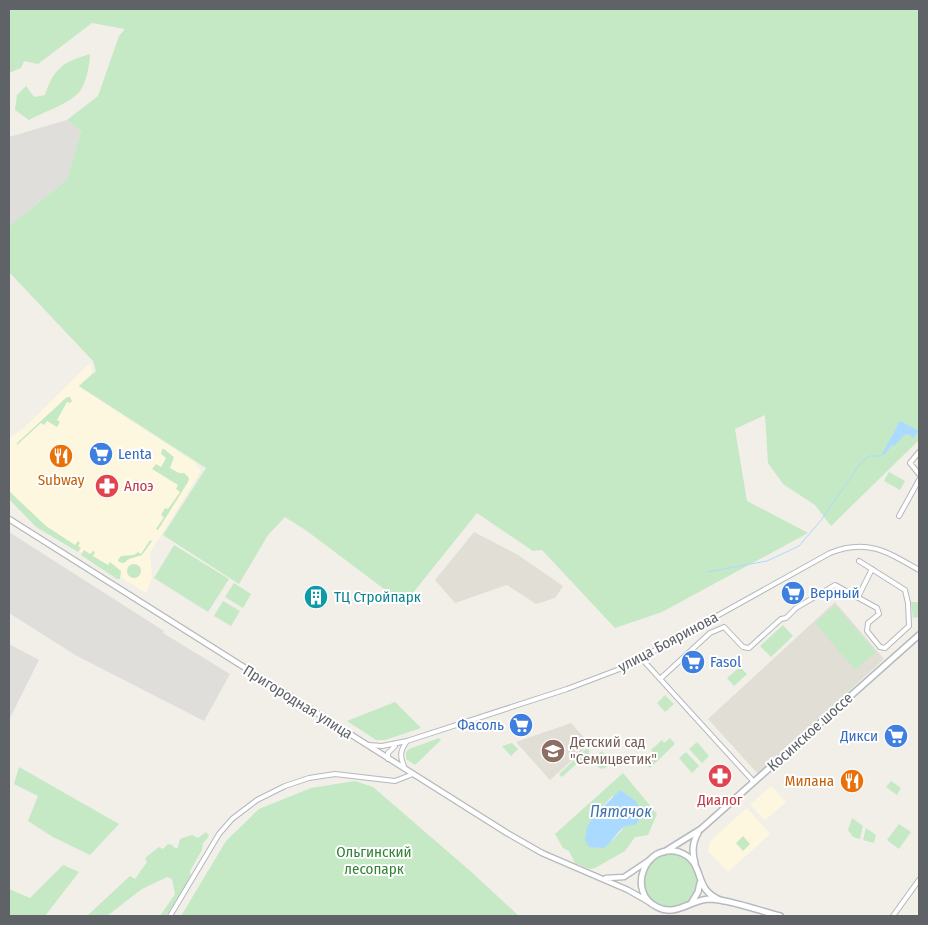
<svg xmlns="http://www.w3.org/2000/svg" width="928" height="925" font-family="'Fira Sans Condensed',sans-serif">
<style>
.commercial{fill:#fef7e0}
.industrial{fill:#e0deda}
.education{fill:#e1ded6}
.green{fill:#c5e8c5;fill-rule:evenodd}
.water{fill:#aadaff}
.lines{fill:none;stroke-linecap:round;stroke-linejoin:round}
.stream{stroke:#aadaff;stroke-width:1}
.minor-casing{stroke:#b5b8bc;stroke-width:6}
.tertiary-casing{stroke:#b5b8bc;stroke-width:7}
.secondary-casing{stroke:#b6babf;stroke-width:8}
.minor{stroke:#fff;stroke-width:4}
.tertiary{stroke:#fff;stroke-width:4.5}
.secondary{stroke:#fff;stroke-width:5}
.labels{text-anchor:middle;stroke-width:4;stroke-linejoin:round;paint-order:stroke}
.shop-label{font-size:15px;fill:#366cbe;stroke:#fff;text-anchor:start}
.food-label{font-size:15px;fill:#c56008;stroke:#fff}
.health-label{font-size:15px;fill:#be3a42;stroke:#fff;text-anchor:start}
.culture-label{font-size:15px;fill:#0d838f;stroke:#fff;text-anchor:start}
.street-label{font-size:15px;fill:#5f6368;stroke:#fff}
.education-label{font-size:15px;fill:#785e54;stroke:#fff;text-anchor:start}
.park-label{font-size:15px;fill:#348238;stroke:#fff}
.water-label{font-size:16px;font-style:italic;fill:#4174aa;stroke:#fff}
</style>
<rect width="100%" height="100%" fill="#f1efe8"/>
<!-- commercial -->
<path class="commercial" d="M 91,362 L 92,373 L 78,386 L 194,462 L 201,471 L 150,553 L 152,578 L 146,593 L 33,522 L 9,498 L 9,438 L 24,428 Z
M 771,786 L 786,802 L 765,820 L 750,805 Z
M 747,808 L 770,834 L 728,872 L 708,851 L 710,841 Z"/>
<!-- industrial -->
<path class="industrial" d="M 67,120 L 81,131 L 67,180 L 9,226 L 9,137 Z
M 9,532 L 164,631 L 163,633 L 230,674 L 204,721 L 77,656 L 9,613 Z
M 9,644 L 39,660 L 9,720 Z"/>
<!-- education -->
<path class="education" d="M 474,532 L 518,555 L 563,586 L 555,598 L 536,604 L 507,585 L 455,603 L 435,580 Z
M 835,602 L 884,659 L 758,774 L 708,719 Z
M 571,723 L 590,744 L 550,780 L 516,742 Z"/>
<!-- green -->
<path class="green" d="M 9,9 L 919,9 L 919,440 L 831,526 L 815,505 L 783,484 L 768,463 L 765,415 L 735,429 L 747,501 L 808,533 L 662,612 L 615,628 L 542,550 L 533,551 L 477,513 L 404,604 L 307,531 L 285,517 L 268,535 L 239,584 L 163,535 L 206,468 L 79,386 L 96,371 L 93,361 L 9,272 L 9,226 L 67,180 L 81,131 L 67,120 L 98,96 L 119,36 L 125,29 L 92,23 L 38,64 L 24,61 L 21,68 L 9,73 Z
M 90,54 C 90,64 86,83 80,91 C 70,104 43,112 29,120 L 15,110 L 17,95 L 26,86 L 34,97 L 45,95 C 54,68 63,62 90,54 Z
M 67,397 L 70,397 L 72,401 L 70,403 L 67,402 L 57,420 L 60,422 L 57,427 L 47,421 L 44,425 L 41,423 L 17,445 L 18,448 L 17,443 Z
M 162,449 L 164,449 L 174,457 L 170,468 L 179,473 L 184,473 L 189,478 L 188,482 L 158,530 L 156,529 L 164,517 L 161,515 L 165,508 L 168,509 L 180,492 L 176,489 L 178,485 L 152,469 L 156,464 L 161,467 L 166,458 L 161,454 Z
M 889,472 L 905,481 L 900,490 L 884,481 Z
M 9,491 L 46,526 L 75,545 L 78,541 L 80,543 L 78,546 L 81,548 L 78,552 L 36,527 L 9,499 Z
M 150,540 L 152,541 L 142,555 L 129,559 L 124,563 L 119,562 L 118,560 L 121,556 L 134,555 L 138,552 L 141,554 Z
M 174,545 L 229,579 L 208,612 L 154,578 Z
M 84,550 L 90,554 L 93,551 L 95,552 L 93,556 L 108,565 L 110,562 L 121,571 L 120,579 L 117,579 L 81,555 Z
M127 571a7 7 0 1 1 14 0a7 7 0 1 1-14 0Z
M 234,583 L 251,594 L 243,608 L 225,597 Z
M 223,601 L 240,611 L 231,626 L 214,616 Z
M 911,602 L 919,602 L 919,617 L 913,618 Z
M 835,605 L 876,652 L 855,670 L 815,623 Z
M 783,625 L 793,636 L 771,657 L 760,646 Z
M 740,667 L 747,674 L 734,686 L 727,678 Z
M 665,695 L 674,704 L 665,712 L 657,703 Z
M 395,702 L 421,728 L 385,740 L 376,740 L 347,721 Z
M 439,738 L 441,740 L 415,765 L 406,759 L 406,752 L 409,749 Z
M 670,738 L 675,744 L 650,768 L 643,761 L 653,753 L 651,750 L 662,740 L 664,743 Z
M 697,742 L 709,756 L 702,763 L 689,749 Z
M 512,743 L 518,749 L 511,756 L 502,746 Z
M 587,748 L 590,752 L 562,777 L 559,774 Z
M 602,751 L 612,762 L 604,769 L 602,768 L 600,769 L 594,762 L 596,760 L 594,758 Z
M 686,752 L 699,766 L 692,773 L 679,758 Z
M 19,767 L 119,824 L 90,855 L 53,837 L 28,821 L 38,796 L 14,784 Z
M 623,773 L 657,814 L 648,835 L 635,837 L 625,851 L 595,868 L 590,869 L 575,863 L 569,851 L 563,848 L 555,834 ZM 612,796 L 638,812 L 612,841 L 595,815 Z
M 355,781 L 373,787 L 468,869 L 519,916 L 181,916 L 226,841 L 259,809 L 311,788 Z
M 891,781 L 901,788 L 897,795 L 886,787 Z
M 852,818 L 863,826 L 860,839 L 853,837 L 848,830 Z
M 899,824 L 911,832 L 899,849 L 887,840 Z
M 866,828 L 876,835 L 874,843 L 863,840 Z
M 206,832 L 209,836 L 203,843 L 202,850 L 190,871 L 191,877 L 166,916 L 160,916 L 175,894 L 172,879 L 167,877 L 142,889 L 107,916 L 87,916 L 130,876 L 135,879 L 147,862 L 145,858 L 159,847 L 163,849 L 168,844 L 172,845 L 176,849 L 178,847 L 180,839 L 192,835 L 198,838 Z
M 743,836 L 750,844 L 743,851 L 736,843 Z
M644 881a27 27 0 1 1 54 0a27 27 0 1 1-54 0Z
M 63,865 L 79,872 L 45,916 L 14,916 L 9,914 L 9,889 L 30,898 Z"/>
<!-- water -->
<path class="water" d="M 900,421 L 919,431 L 913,438 L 909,434 L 904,435 L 895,445 L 891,446 L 885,454 L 881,456 Z
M 620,790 L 637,802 L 638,812 L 642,813 C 639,817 639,821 636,824 C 632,826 628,825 624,827 C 617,832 612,842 604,848 L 589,847 L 585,840 L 587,827 L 595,815 Z"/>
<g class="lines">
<!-- stream -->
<path class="stream" d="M 707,572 L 767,561 L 799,546 L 822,519 L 860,464 L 869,456 L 881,456"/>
<!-- minor casing -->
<g class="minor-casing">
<path id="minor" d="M 919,452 L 910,463 L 919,474
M 899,516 L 919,480
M 858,597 L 872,569
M 641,658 L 754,782
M 660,679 L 710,633 L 724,627 L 743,647 L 749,648 L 781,619 L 786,618 L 796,608 L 835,585 L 877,608 L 879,614 L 868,623 L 867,631 L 880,647 L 885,648 L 909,626 L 908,603 L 905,590 L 859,561
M 368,745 L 382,746 L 407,741 L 567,689 L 625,667 L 830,553 C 867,538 888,552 919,570
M 388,759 L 388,753 L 395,746
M 405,769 C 400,757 399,752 407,741
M 170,916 L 219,834 L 232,819 L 257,800 L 285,786 L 309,778 L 335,774 L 395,781 L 413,774
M 893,916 L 919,880"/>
</g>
<!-- tertiary casing -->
<g class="tertiary-casing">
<path id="tertiary" d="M 9,519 L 507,833 L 542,853 L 628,890 L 649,902
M 606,878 L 624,877 L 648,861"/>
</g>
<!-- secondary casing -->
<g class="secondary-casing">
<path id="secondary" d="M 664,852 L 701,829 L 919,635
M 695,863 C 692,853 692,843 698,833
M 723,901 C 690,890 708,862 679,852 C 645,842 626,892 657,907 C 676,917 690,900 709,899 C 728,899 760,911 780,916
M 692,902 L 698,892 L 700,883"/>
</g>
<!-- minor -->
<use href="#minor" class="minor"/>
<!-- tertiary -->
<use href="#tertiary" class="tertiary"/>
<!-- secondary -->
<use href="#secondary" class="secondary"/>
</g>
<!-- icons -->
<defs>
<g id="supermarket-disc" transform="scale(1.25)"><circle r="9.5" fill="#3f7fe0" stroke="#fff"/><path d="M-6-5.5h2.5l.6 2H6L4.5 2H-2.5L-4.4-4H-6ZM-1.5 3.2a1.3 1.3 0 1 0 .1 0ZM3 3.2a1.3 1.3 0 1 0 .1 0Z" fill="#fff"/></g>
<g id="restaurant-disc" transform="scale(1.25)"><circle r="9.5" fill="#e8710a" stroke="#fff"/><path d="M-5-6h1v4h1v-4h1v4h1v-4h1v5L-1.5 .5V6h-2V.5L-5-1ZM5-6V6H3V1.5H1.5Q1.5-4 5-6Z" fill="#fff"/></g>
<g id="pharmacy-disc" transform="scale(1.25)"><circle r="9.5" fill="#e0444e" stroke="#fff"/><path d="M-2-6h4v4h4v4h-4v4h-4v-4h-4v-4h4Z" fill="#fff"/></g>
<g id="building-disc" transform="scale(1.25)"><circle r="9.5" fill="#0f9aa8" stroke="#fff"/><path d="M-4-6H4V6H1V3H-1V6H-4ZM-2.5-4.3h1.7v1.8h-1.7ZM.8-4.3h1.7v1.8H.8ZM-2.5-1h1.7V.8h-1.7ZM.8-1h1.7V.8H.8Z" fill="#fff"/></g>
<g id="school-disc" transform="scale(1.25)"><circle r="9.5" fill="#8d6e63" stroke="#fff"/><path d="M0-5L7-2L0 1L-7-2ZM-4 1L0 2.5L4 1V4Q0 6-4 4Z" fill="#fff"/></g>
</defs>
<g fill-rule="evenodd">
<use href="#supermarket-disc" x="101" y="454"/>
<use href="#restaurant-disc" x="61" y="456"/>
<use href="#pharmacy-disc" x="107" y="486"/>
<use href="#supermarket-disc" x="793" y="593"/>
<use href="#building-disc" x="316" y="597"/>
<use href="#supermarket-disc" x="693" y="662"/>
<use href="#supermarket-disc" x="521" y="725"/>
<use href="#supermarket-disc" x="896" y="736"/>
<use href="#school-disc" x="553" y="751"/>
<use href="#pharmacy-disc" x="720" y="776"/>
<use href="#restaurant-disc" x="852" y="781"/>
</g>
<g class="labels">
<!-- shop labels -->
<g class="shop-label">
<text x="118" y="459">Lenta</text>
<text x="810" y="598">Верный</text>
<text x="710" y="667">Fasol</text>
<text x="504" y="730" text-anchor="end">Фасоль</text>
<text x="878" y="741" text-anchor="end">Дикси</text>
</g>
<!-- food labels -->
<g class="food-label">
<text x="61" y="485">Subway</text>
<text x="834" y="786" text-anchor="end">Милана</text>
</g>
<!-- health labels -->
<g class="health-label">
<text x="124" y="491">Алоэ</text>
<text x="720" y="805" text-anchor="middle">Диалог</text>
</g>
<!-- culture labels -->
<g class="culture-label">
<text x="334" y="602">ТЦ Стройпарк</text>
</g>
<!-- street labels -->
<g class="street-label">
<text transform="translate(668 642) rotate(-28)" y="5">улица Бояринова</text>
<text transform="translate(298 702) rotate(32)" y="5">Пригородная улица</text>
<text transform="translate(810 732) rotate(-42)" y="5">Косинское шоссе</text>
</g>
<!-- education labels -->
<g class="education-label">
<text x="570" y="747">Детский сад<tspan x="570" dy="17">"Семицветик"</tspan></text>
</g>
<!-- park labels -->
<g class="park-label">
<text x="374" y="857">Ольгинский<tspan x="374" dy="17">лесопарк</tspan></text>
</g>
<!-- water labels -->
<g class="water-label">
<text x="621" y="817">Пятачок</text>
</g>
</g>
<!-- border -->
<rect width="928" height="925" fill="none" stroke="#5f6368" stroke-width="20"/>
</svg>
